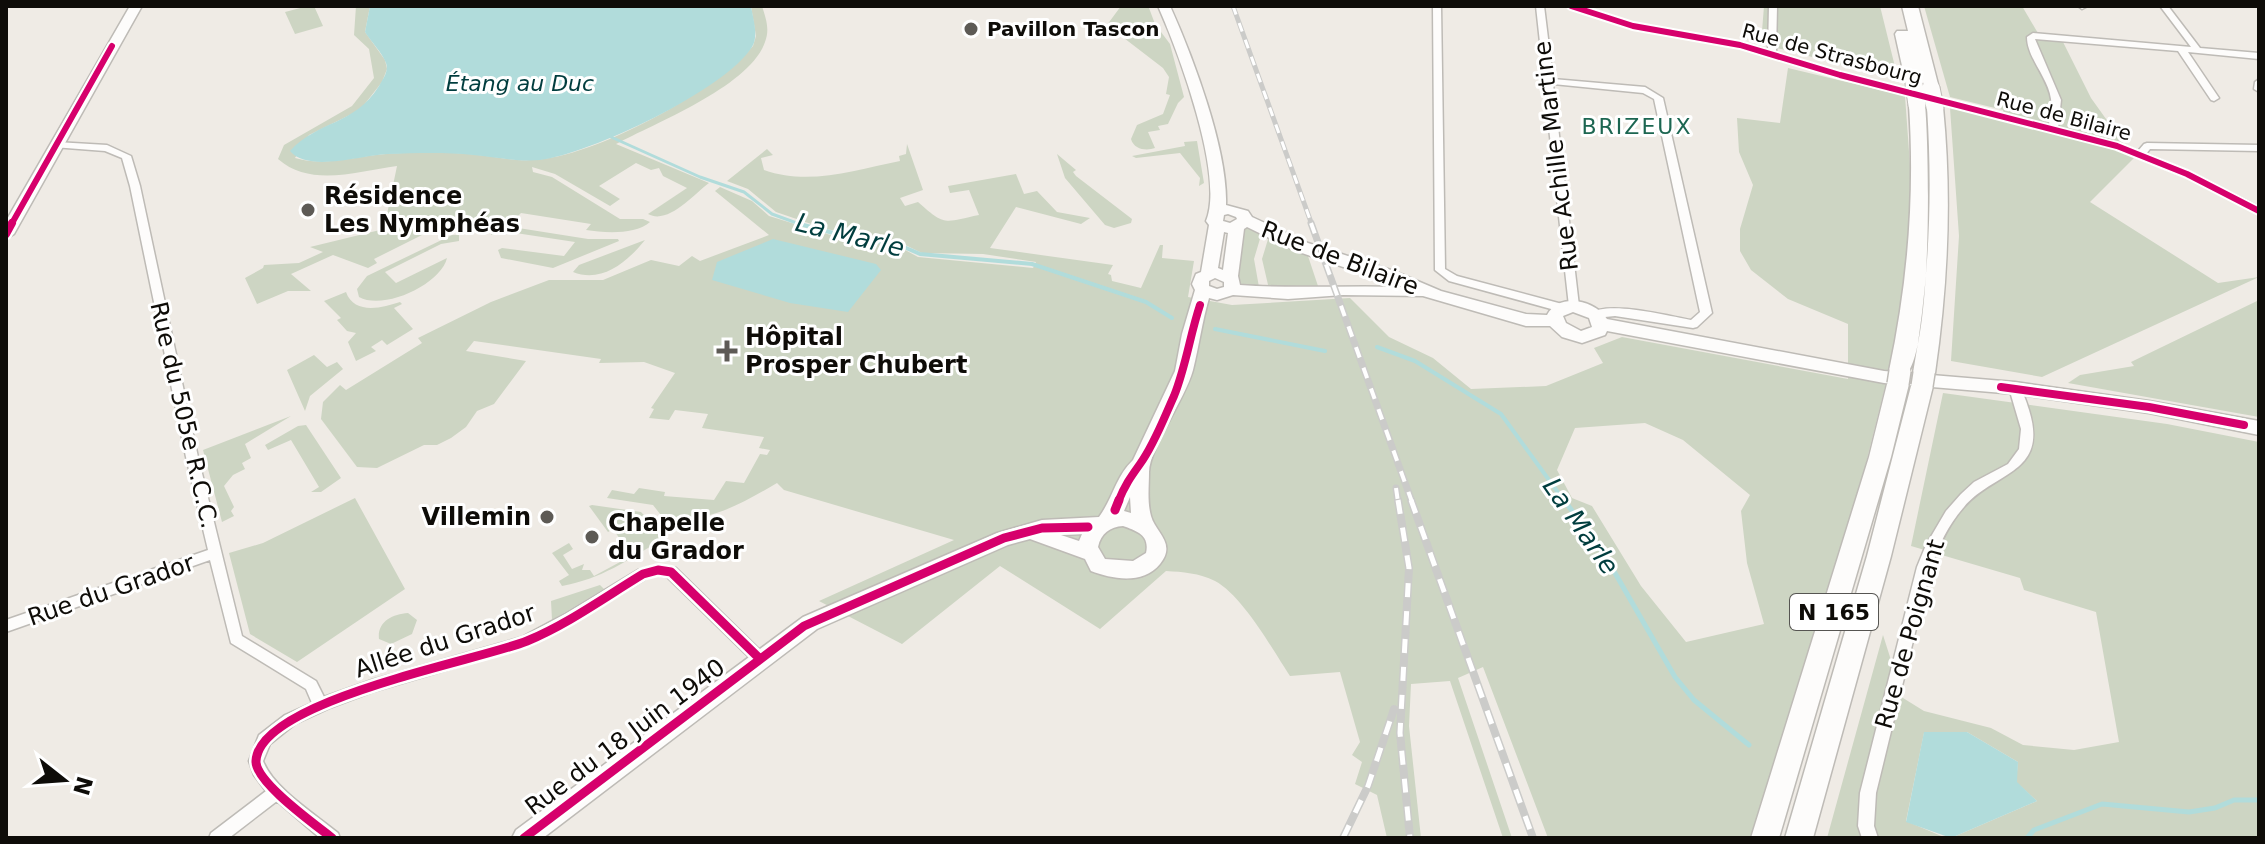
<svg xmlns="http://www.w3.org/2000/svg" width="2265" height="844" font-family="'DejaVu Sans',sans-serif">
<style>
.green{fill:#cdd5c3;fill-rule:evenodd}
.water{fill:#b1dcdb}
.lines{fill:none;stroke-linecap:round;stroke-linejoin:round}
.stream-far2{stroke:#b1dcdb;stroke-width:3}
.stream-far1{stroke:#b1dcdb;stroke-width:4}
.stream{stroke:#b1dcdb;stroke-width:5}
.street-casing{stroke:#bebbb6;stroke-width:3}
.secondary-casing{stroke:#bebbb6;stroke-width:3}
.highway-casing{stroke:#bebbb6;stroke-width:3}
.street{fill:#fdfcfb;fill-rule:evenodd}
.secondary{fill:#fdfcfb;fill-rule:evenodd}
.highway{fill:#fdfcfb;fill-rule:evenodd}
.rail-far2-casing{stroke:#cbcbc9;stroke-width:5}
.rail-far1-casing{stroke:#cbcbc9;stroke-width:7}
.rail-casing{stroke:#cbcbc9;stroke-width:8}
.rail-far2{stroke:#fff;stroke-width:3;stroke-dasharray:9;stroke-linecap:butt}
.rail-far1{stroke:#fff;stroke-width:4;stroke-dasharray:11;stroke-linecap:butt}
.rail{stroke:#fff;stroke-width:5;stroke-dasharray:14;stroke-linecap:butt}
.highway-bridge-far1-casing{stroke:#bebbb6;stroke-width:19;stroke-linecap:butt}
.highway-bridge-casing{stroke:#bebbb6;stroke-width:24;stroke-linecap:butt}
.highway-bridge-far1{stroke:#fdfcfb;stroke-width:17}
.highway-bridge{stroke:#fdfcfb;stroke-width:21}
.cycleway-far2-casing{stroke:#fff;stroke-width:10}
.cycleway-far1-casing{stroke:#fff;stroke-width:13}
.cycleway-casing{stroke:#fff;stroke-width:14}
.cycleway-far2{stroke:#d6006c;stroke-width:6}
.cycleway-far1{stroke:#d6006c;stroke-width:8}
.cycleway{stroke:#d6006c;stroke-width:9}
.poi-dot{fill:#5d5a55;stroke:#fff;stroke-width:3}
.labels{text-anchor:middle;stroke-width:6;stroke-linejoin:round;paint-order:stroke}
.far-poi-label{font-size:20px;font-weight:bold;fill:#0e0c08;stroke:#fff;text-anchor:start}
.far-street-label{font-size:20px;fill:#0e0c08;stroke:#fff}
.far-water-label{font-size:22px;font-style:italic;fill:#003d3e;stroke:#fff}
.far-neighbourhood-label{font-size:22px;letter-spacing:2px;fill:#1c6651;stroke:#fff}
.shield{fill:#fff;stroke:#565552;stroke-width:2}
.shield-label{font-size:22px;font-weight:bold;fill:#0e0c08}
.street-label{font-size:24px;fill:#0e0c08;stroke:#fff}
.poi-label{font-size:24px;font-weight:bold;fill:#0e0c08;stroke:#fff;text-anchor:start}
.water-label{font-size:26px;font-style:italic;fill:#003d3e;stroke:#fff}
</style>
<rect width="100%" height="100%" fill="#efebe5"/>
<!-- green -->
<path class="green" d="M 308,6 L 314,6 L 323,26 L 295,34 L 285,12 Z
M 356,6 L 370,6 L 365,32 L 385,60 L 387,69 L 382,82 L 360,110 L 309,135 L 295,158 C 324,167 356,156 386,154 C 415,152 449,151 478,155 C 497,157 514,161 533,160 C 595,157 712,93 753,46 L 756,36 L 751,6 L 762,6 C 766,19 770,29 765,42 C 750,86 655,123 616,144 L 709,183 C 693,195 668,225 648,214 L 687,188 L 663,176 L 659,168 L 651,170 L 636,163 L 599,186 L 620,199 L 610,206 L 555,174 L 532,167 L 533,172 L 552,177 L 620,219 L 643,219 L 650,222 C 635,235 605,233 586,230 L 591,224 L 521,213 L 515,219 L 485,222 L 485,216 L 466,220 L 466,226 L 436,234 L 430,231 L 374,259 L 377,263 L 368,268 L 333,255 L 291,274 L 311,291 L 288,291 L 257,304 L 245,278 L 263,268 L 264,265 L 299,263 L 323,252 L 310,247 L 384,229 L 397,166 C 358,171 311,188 278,159 L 284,145 L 352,106 L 374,78 L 369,49 L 354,35 Z
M 1121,6 L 1149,8 L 1155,24 L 1170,44 L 1184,97 L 1178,103 L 1168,124 L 1158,126 L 1160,130 L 1148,132 L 1155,148 C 1147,151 1134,150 1131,139 L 1137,125 L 1163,114 L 1170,95 L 1166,94 L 1169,77 L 1163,68 L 1107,25 Z
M 1764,6 L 1880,6 L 1898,79 L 1761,44 Z
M 1924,6 L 2022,6 L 2042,40 L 2062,40 L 2091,98 L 2134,158 L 2090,202 L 2218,283 L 2259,277 L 2042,377 L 1951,361 L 1959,236 L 1950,108 L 2005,119 L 2003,110 L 1950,97 Z
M 1788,68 L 1905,96 L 1912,193 L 1909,258 L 1891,363 L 1865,467 L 1750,838 L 1548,838 L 1483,667 L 1458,678 L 1512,838 L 1503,838 L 1450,681 L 1411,684 L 1409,726 L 1421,838 L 1387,838 L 1377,795 L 1355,784 L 1362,762 L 1352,755 L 1360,742 L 1340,672 L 1290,676 C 1273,650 1242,595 1215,581 C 1199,573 1183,572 1166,571 L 1100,629 L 1000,566 L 902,644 L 819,601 L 954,540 L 784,490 L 777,483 C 738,506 710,522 664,519 L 653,505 L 607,498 L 612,490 L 634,494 L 639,488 L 665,492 L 664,496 L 714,500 L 726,481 L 744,483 L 760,454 L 767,455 L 770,450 L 759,448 L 764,437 L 702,428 L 708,414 L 675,410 L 669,420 L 649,418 L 654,409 L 651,408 L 675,373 L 644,362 L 599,363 L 601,359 L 474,341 L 466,351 L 526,361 L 494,404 L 477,411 L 466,427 L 451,438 L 437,445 L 424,445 L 377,468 L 357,467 L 321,419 L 323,402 L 340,385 L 346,390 L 422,343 L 418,338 L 491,302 L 549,280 L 603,280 L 651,260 L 679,266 L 692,256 L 700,261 L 769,235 L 715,191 L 720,187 L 752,201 L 769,216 L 850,241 L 896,245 L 918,257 L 1033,268 L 1036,262 L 983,254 L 922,253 L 899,242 L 826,229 L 776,212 L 748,189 L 727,181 L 767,149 L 773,155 L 761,158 L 764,170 C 809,186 855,170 900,161 L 899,156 L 906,154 L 907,144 L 923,190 L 900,198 L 905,206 L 918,202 C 946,227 944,222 979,215 L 969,190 L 950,193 L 948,186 L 1016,174 L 1024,194 L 1037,191 L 1057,212 L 1090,218 L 1081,224 L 1016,207 L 990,248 L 1113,265 L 1108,274 L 1111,275 L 1112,281 L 1141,288 L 1160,245 L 1163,245 L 1162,258 L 1194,261 L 1188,297 L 1232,305 L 1350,298 L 1389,337 L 1433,358 L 1471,389 L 1546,386 L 1603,363 L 1594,348 L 1622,337 L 1848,379 L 1848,324 L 1788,299 L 1751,270 L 1740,251 L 1740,229 L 1753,185 L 1739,152 L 1737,118 L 1780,123 ZM 1645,423 L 1683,440 L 1750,495 L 1741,511 L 1747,563 L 1764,624 L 1686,642 L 1641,586 L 1592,506 L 1572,498 L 1557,470 L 1575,428 Z
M 1197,141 L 1204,183 L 1199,186 L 1200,178 L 1180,153 L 1136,158 L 1132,156 L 1185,146 L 1184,142 Z
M 1057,154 L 1076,170 L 1073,172 L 1076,176 L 1132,219 L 1131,223 L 1114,228 L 1105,225 L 1065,178 Z
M 1249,226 L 1262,232 L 1254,259 L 1259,287 L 1241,287 L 1235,271 L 1242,232 Z
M 512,227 L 588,239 L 618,239 L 619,241 L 553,268 L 501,258 L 498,250 L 502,248 L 564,256 L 575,242 L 509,232 L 491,235 L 491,231 Z
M 452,235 L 459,235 L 459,241 L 441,244 L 385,272 L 396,283 L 447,258 C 441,284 384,311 359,297 L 357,289 L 367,276 Z
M 1269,236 L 1308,256 L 1319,289 L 1269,289 L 1262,259 Z
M 645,240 C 628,261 602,284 573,272 L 579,265 Z
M 346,292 C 354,315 382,308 400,302 L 402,304 L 394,308 L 413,329 L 387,345 L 382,340 L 371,347 L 376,351 L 356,361 L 348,342 L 356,333 L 347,331 L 337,320 L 341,318 L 324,301 Z
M 2257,301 L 2259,417 L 2068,383 L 2080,375 L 2134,366 L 2131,362 Z
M 314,355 L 327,367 L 337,362 L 343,369 L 310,396 L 305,411 L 287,370 Z
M 1943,393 L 2167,424 L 2259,442 L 2259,838 L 1951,838 L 2037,801 L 2016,782 L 2018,762 L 1967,732 L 1924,733 L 1906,821 L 1946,838 L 1827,838 L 1883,635 L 1903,698 L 1924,711 L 1991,728 L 2023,745 L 2074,750 L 2119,742 L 2096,612 L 2024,590 L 2020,578 L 1911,546 Z
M 291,416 L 245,444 L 251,458 L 242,463 L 245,469 L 233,475 L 224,486 L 234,507 L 231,511 L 234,516 L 222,522 L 203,450 Z
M 306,425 L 341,478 L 321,492 L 311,492 L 319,487 L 291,440 L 268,450 L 265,445 L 298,426 Z
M 355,498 L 405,589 L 297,662 L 250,634 L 229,553 L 263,543 Z
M 592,505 L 641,512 L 662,535 L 661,540 C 628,560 601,579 562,586 L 559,581 L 569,575 L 552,553 L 569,543 L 573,549 L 563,555 L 572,569 L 584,564 L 582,570 L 590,570 L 594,576 L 620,562 L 617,557 L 619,551 L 612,550 L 622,542 L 613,529 L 608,532 L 589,506 Z
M 600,585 L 604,589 L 552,620 L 551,601 Z
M 408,613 L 417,620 L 412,634 L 391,644 L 379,639 C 377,622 392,614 408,613 Z"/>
<!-- water -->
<path class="water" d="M 370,6 L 751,6 C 753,19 759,36 752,47 C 725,90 590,154 540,160 C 517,162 496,157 473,155 C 446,152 416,153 388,154 C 362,155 308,173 290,151 C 318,120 354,126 379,86 C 383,79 389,71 386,63 C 382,52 371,42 365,32 Z
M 773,239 L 876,264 L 881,270 L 848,312 L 790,303 L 712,280 L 717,262 Z
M 1924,732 L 1967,732 L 2018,762 L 2017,782 L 2037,801 L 1951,838 L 1906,822 Z"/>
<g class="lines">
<!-- stream-far2 -->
<path class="stream-far2" d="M 611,137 L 700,177 L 744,192 L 772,214 L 802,225"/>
<!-- stream-far1 -->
<path class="stream-far1" d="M 796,223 L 852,238 L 897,244 L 920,254 L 1032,264 L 1146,302 L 1172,318
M 1215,329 L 1325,351
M 1377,347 L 1415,361 L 1501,414 L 1565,502"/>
<!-- stream -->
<path class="stream" d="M 1564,500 L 1604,554 L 1675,677 L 1694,700 L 1749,745
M 2027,838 L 2034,830 L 2102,804 L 2189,812 L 2215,808 L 2234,800 L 2259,800"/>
<!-- street casing -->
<g class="street-casing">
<path id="street" d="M 1433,6 L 1441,6 L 1445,269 L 1457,276 L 1566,305 L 1567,308 L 1566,311 L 1562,312 L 1449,281 L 1435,270 Z
M 1536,6 L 1544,6 L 1553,79 L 1645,87 L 1663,98 L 1712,313 L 1697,327 L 1693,328 L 1615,316 L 1595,318 L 1589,314 C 1608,300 1667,316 1691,320 L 1700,312 L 1654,99 L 1643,93 L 1553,84 L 1579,306 L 1574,310 L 1569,306 L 1544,83 L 1542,81 L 1544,79 Z
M 1567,6 C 1590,6 1611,17 1633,23 C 1677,35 1724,37 1768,51 L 1769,6 L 1777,6 L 1776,53 L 1843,73 L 2049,126 C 2049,117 2052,107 2051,99 C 2048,77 2027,58 2027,37 L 2033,33 L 2191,47 L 2160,6 L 2168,6 L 2200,48 L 2259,53 L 2259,59 L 2188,52 L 2219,98 L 2214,101 L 2211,100 L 2178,51 L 2035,39 L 2061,100 L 2058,128 L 2120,144 L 2138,151 L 2144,144 L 2147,143 L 2259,145 L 2259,151 L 2150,149 L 2146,154 L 2190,172 L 2259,207 L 2259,214 L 2184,176 L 2114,148 L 1837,77 L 1739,47 L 1630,28 Z
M 2078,6 L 2086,6 L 2086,7 L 2082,9 Z
M 2259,79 L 2259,92 L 2254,89 L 2255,82 Z
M 56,142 L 107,145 L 131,156 L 140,186 L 198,457 L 242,636 L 316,681 L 324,697 L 372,680 L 522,637 L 565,614 L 638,570 L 658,565 L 676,568 L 765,655 L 767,659 L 765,663 L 760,665 L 755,663 L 667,577 L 658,575 L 647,578 L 575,622 L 531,645 L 372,692 L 332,707 L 295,724 L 270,744 L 263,761 C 274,789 315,814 338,833 L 340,838 L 320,838 L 277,801 L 229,838 L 209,838 L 211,833 L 266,791 L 254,775 L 249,761 L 259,735 L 285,715 L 312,703 L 306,689 L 231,643 L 210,560 L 6,632 L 6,620 L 208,550 L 186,457 L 130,186 L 122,158 L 105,151 L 53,147 L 53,143 Z
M 2015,384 C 2023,389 2026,401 2029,410 C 2049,474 1995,471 1964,507 C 1948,525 1939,545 1931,567 L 1876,793 L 1874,826 L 1878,838 L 1862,838 L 1858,826 L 1860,793 L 1917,567 L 1926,545 L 1946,511 L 1961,494 L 1974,482 L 2008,464 L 2019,449 L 2021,429 L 2009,388 Z"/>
</g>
<!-- secondary casing -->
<g class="secondary-casing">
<path id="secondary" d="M 130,6 L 142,6 L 14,234 L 6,239 L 6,221 Z
M 1158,6 L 1170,6 C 1193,57 1228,150 1226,205 L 1248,211 L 1252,217 L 1308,243 L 1394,271 L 1441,291 L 1526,314 L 1547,315 C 1559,292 1595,300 1607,319 L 1884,371 L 2015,382 L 2149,401 L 2259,421 L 2259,435 L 2149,413 L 2015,394 L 1884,383 L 1607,331 L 1605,335 L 1582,343 L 1562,337 L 1550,326 L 1526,326 L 1423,296 L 1343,295 L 1288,299 L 1233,295 L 1217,300 L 1209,298 C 1202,322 1199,346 1193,370 C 1185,400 1150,446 1149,472 C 1149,486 1147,502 1151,516 C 1155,532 1177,543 1160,564 C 1143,585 1112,579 1091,571 L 1085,559 L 1030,539 L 1008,545 L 817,629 L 543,838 L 512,838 L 516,830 L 803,617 L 997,533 L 1042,520 L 1099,517 C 1113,498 1116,476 1133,460 L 1175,371 L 1182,334 L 1195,290 L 1192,284 L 1196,274 L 1201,272 L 1209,225 L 1206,221 C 1225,176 1178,51 1158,6 ZM 1228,214 L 1236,217 L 1237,219 L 1230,223 L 1223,221 L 1224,215 ZM 1247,227 L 1296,251 L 1402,287 C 1348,285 1294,289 1240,285 L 1238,276 L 1244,229 ZM 1224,232 L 1228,233 L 1223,270 L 1218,268 ZM 1215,278 L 1224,282 L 1224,287 L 1217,289 L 1209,286 L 1209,281 ZM 1573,312 L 1589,318 L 1592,327 L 1581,331 L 1566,323 L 1563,316 ZM 1130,497 L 1131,513 L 1124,511 ZM 1123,526 C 1137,531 1150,535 1146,553 L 1133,561 L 1105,559 L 1098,547 C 1101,533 1110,527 1123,526 ZM 1082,534 L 1079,541 L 1061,535 Z"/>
</g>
<!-- highway casing -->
<g class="highway-casing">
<path id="highway" d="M 1902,6 L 1918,6 L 1939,88 L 1937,92 L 1925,92 L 1922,85 L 1914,89 L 1906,84 L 1895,34 L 1897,31 L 1908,31 Z
M 1917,100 L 1925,105 C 1929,142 1934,365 1902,378 L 1909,384 L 1891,457 L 1779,838 L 1751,838 L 1869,457 L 1887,384 L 1895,377 L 1889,371 C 1908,282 1915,195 1909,105 Z
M 1935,102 L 1943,107 C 1952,197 1948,284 1935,373 L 1927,380 L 1933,386 L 1891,556 L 1813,838 L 1785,838 L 1867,556 L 1911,386 L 1919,379 L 1913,373 C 1929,284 1933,197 1927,107 Z"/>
</g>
<!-- street -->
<use href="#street" class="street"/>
<!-- secondary -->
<use href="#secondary" class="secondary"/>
<!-- highway -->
<use href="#highway" class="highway"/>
<!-- rail-far2 casing -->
<g class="rail-far2-casing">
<path id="rail-far2" d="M 1233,6 L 1312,225"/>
</g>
<!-- rail-far1 casing -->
<g class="rail-far1-casing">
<path id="rail-far1" d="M 1311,223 L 1412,502
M 1396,488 L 1398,502"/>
</g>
<!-- rail casing -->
<g class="rail-casing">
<path id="rail" d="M 1398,500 L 1409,568 L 1400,733 L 1410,838
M 1411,500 L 1533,838
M 1343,838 L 1368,786 L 1394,709"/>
</g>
<!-- rail-far2 -->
<use href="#rail-far2" class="rail-far2"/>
<!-- rail-far1 -->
<use href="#rail-far1" class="rail-far1"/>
<!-- rail -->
<use href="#rail" class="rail"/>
<!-- highway-bridge-far1 casing -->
<g class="highway-bridge-far1-casing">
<path id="highway-bridge-far1" d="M 1914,84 L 1917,105
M 1931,88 L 1935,107"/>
</g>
<!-- highway-bridge casing -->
<g class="highway-bridge-casing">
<path id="highway-bridge" d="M 1898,384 L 1900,371
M 1922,386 L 1924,373"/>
</g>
<!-- highway-bridge-far1 -->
<use href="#highway-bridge-far1" class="highway-bridge-far1"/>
<!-- highway-bridge -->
<use href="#highway-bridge" class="highway-bridge"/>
<!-- cycleway-far2 casing -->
<g class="cycleway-far2-casing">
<path id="cycleway-far2" d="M 1571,6 L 1633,26 L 1740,45 L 1840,75 L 2117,146 L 2187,174 L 2259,211
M 11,225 L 112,46"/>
</g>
<!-- cycleway-far1 casing -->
<g class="cycleway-far1-casing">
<path id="cycleway-far1" d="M 6,234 L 12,223
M 2001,387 L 2149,407 L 2244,425
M 1118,502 C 1125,485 1130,478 1140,464 C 1154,445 1164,418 1174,396 C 1186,366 1190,335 1200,305"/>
</g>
<!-- cycleway casing -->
<g class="cycleway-casing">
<path id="cycleway" d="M 1115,510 L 1119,500
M 332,838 C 316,825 255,782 256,761 C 259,700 477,661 527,641 C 568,624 605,597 643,574 L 658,570 L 671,572 L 760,659
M 524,838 L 804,626 L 1004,538 L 1042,528 L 1088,527"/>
</g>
<!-- cycleway-far2 -->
<use href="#cycleway-far2" class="cycleway-far2"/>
<!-- cycleway-far1 -->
<use href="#cycleway-far1" class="cycleway-far1"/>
<!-- cycleway -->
<use href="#cycleway" class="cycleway"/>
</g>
<!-- markers -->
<g class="poi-dot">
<circle cx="971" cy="29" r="8"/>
<circle cx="308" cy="210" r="8"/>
<path d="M723 339h8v8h8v8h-8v8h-8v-8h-8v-8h8z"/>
<circle cx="547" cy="517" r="8"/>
<circle cx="592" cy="537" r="8"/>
</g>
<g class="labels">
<!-- far-poi labels -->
<g class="far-poi-label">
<text x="987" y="36">Pavillon Tascon</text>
</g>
<!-- far-street labels -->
<g class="far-street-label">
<text transform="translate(1832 54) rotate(15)" y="7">Rue de Strasbourg</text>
<text transform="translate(2064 116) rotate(15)" y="7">Rue de Bilaire</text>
</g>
<!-- far-water labels -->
<g class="far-water-label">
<text x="520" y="91">Étang au Duc</text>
</g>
<!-- far-neighbourhood labels -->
<g class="far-neighbourhood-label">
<text x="1637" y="134">BRIZEUX</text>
</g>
<!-- shield labels -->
<rect class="shield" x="1790" y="594" width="88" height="36" rx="6"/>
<g class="shield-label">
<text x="1834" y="620">N 165</text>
</g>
<!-- street labels -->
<g class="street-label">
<text transform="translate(1556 156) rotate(-97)" y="8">Rue Achille Martine</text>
<text transform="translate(1340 258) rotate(21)" y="8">Rue de Bilaire</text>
<text transform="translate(184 415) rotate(77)" y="8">Rue du 505e R.C.C.</text>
<text transform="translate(111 590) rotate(-19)" y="8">Rue du Grador</text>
<text transform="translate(1910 634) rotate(-74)" y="8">Rue de Poignant</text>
<text transform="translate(445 641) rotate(-18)" y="8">Allée du Grador</text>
<text transform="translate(625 737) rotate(-37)" y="8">Rue du 18 Juin 1940</text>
</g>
<!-- poi labels -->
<g class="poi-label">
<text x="324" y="204">Résidence<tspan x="324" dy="28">Les Nymphéas</tspan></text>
<text x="745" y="345">Hôpital<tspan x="745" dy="28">Prosper Chubert</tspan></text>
<text x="531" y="525" text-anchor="end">Villemin</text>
<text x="608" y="531">Chapelle<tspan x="608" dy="28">du Grador</tspan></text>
</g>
<!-- water labels -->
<g class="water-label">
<text transform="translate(850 235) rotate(14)" y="9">La Marle</text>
<text transform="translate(1581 526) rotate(55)" y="9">La Marle</text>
</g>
</g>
<!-- border -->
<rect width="2265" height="844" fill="none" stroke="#0e0c08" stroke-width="16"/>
<!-- north arrow -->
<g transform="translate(64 780) rotate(107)" stroke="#ffffff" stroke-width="6" paint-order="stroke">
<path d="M0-6L14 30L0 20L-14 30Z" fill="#0e0c08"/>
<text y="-12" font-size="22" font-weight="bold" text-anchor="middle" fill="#0e0c08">N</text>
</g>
</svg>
